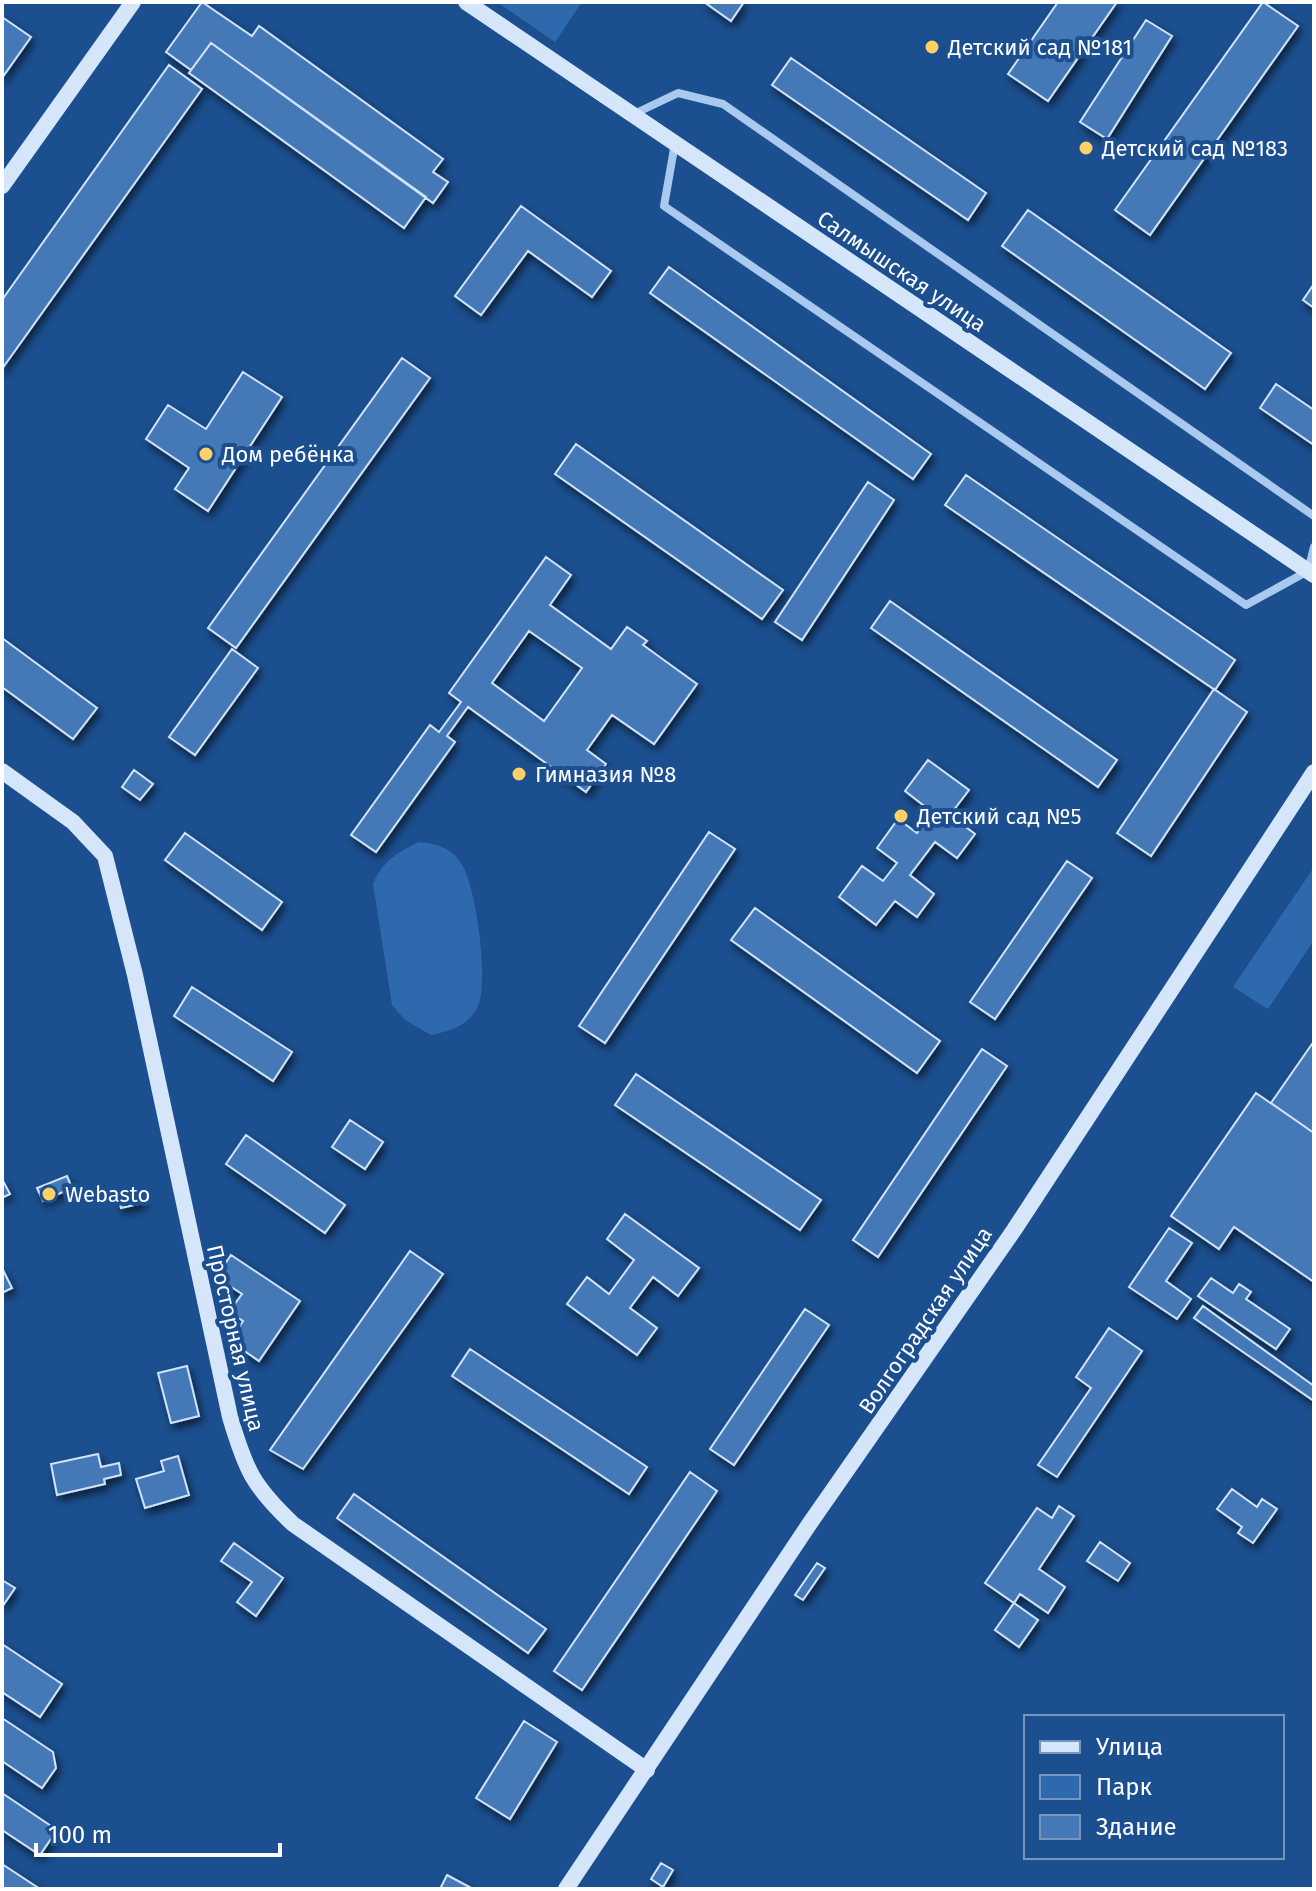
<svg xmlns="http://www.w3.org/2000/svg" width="1316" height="1891" font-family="'Fira Sans',sans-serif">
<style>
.green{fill:#2e69ad}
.building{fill:#4478b7;stroke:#cfe3fa;stroke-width:2;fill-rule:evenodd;filter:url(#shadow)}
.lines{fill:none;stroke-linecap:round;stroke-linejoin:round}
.street{stroke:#a9c9ee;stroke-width:8}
.secondary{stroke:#d6e6fa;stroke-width:16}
.poi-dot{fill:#ffd166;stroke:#1b4f8f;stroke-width:3}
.labels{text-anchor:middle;stroke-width:8;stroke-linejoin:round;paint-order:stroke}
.poi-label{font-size:22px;fill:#fff;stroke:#1b4f8f;text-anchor:start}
.street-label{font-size:22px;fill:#fff;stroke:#1b4f8f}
</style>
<defs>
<filter id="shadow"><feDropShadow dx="3" dy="5" stdDeviation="4" flood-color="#0009"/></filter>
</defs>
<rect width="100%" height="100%" fill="#1b4f8f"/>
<!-- green -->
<path class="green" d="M 497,2 L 582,2 L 555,42 Z
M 419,842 C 437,844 450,847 461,863 C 476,884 490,986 477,1008 C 466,1027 450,1031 431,1035 L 405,1020 L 392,1005 L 373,884 C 382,862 397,852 419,842 Z
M 1314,867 L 1314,940 L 1268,1009 L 1233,987 Z"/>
<!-- building -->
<path class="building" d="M 202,2 L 252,36 L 259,26 L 443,159 L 433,172 L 448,182 L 433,203 L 211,43 L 191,70 L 166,52 Z
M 704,2 L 744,2 L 731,21 Z
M 1058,2 L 1117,2 L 1048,101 L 1008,74 Z
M 1263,2 L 1298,26 L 1150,235 L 1115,210 Z
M 2,17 L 31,37 L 2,78 Z
M 1146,20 L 1172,36 L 1107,139 L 1080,122 Z
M 211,43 L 426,197 L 404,228 L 189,73 Z
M 791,58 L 986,193 L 968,220 L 772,85 Z
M 169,65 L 202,89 L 2,369 L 2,300 Z
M 521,206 L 611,271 L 592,297 L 528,251 L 481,315 L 455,296 Z
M 1028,210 L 1231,353 L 1205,389 L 1002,246 Z
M 669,267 L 931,454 L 913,479 L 650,293 Z
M 1314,284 L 1314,308 L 1303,300 Z
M 402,358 L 430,378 L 236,648 L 208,628 Z
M 243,372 L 282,397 L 208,511 L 175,489 L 189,468 L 146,439 L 168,405 L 206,429 Z
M 1276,384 L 1314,410 L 1314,445 L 1260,408 Z
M 576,444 L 783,590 L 762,619 L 555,474 Z
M 966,475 L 1235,660 L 1215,690 L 945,505 Z
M 868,482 L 894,500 L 802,640 L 775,622 Z
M 546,557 L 571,575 L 550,605 L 611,649 L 627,627 L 647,641 L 643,645 L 697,684 L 654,744 L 612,715 L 587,750 L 606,764 L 586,792 L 468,707 L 447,736 L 455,742 L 376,852 L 351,835 L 430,725 L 439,732 L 461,702 L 449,693 ZM 529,631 L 582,668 L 544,721 L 492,683 Z
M 890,601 L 1117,760 L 1098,787 L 871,628 Z
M 2,638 L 97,708 L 73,739 L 2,687 Z
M 232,649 L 258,668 L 195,755 L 169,737 Z
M 1214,689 L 1247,712 L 1151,856 L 1117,833 Z
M 928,760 L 969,790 L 950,815 L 975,834 L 957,858 L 935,842 L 910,875 L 934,894 L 917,917 L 895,901 L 876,925 L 839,897 L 862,866 L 883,881 L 897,863 L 877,848 L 898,819 L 917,833 L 932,812 L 905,791 Z
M 134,770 L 153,784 L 140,800 L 122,787 Z
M 709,832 L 735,849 L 605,1043 L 579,1026 Z
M 185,833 L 282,902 L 262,930 L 165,860 Z
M 1067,861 L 1092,878 L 995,1019 L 970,1002 Z
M 755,908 L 940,1041 L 917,1073 L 731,940 Z
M 192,987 L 292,1052 L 273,1081 L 174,1016 Z
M 1312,1044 L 1314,1046 L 1314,1133 L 1271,1103 Z
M 982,1049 L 1007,1066 L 878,1257 L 853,1240 Z
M 636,1074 L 821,1200 L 800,1230 L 615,1105 Z
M 1256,1093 L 1314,1133 L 1314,1282 L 1234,1227 L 1219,1249 L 1171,1216 Z
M 350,1120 L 383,1142 L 365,1169 L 332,1147 Z
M 246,1135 L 345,1205 L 325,1233 L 226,1164 Z
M 67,1176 L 72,1188 L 43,1201 L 37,1188 Z
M 2,1179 L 10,1194 L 2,1198 Z
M 140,1190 L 143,1203 L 121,1208 L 118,1196 Z
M 625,1214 L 699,1268 L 678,1296 L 653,1277 L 630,1308 L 657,1328 L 637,1355 L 567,1304 L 587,1277 L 609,1294 L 634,1260 L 607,1239 Z
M 1169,1228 L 1192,1243 L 1166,1281 L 1191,1299 L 1177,1319 L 1129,1287 Z
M 410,1251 L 443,1274 L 303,1469 L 270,1450 Z
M 231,1255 L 300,1301 L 259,1361 L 230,1341 L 243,1321 L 229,1312 L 242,1294 L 216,1277 Z
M 2,1268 L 12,1288 L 2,1293 Z
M 1211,1278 L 1233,1293 L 1239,1284 L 1251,1292 L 1246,1299 L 1290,1329 L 1276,1349 L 1198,1296 Z
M 1203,1306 L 1314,1386 L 1314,1401 L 1194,1318 Z
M 805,1309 L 829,1325 L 734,1465 L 710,1449 Z
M 1109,1328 L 1142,1351 L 1057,1477 L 1038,1465 L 1091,1388 L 1076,1377 Z
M 470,1349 L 647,1467 L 629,1494 L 452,1376 Z
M 187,1366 L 199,1416 L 171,1423 L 158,1373 Z
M 98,1454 L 101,1467 L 119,1463 L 121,1475 L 104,1479 L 105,1484 L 57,1495 L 51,1464 Z
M 178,1456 L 189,1495 L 145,1508 L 136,1479 L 164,1471 L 161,1461 Z
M 690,1472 L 717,1491 L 582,1690 L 554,1671 Z
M 1232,1489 L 1257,1507 L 1262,1499 L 1277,1509 L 1253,1543 L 1238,1533 L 1242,1527 L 1217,1509 Z
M 354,1494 L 546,1629 L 528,1653 L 337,1518 Z
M 1059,1506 L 1074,1516 L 1039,1569 L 1065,1587 L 1048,1613 L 1020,1594 L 1014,1603 L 985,1583 L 1037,1508 L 1052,1518 Z
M 1100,1542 L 1130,1563 L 1118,1581 L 1087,1561 Z
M 234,1543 L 283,1578 L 256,1616 L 237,1602 L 252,1582 L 221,1561 Z
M 817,1563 L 825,1568 L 803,1600 L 795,1595 Z
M 2,1580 L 15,1588 L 2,1607 Z
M 1014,1603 L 1038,1620 L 1019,1647 L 995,1630 Z
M 2,1644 L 62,1684 L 40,1717 L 2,1692 Z
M 2,1718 L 53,1752 L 56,1768 L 42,1788 L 2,1761 Z
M 524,1721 L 557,1742 L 510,1819 L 476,1798 Z
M 2,1793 L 57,1830 L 40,1855 L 2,1830 Z
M 661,1863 L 673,1870 L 663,1887 L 651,1879 Z
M 2,1864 L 40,1889 L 2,1889 Z
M 447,1875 L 473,1889 L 440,1889 Z"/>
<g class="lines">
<!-- street -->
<path class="street" d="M 634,114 L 678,93 L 723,104 L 1314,516
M 675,143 L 664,206 L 1246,605 L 1308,571 L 1314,547"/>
<!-- secondary -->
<path class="secondary" d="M 466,2 L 1314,575
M 2,186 L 133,2
M 2,771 L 73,822 L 105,856 L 135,975 L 230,1417 C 246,1471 253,1486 293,1524 L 647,1770
M 566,1889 L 808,1526 L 1014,1230 L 1314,772"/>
</g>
<!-- markers -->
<g class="poi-dot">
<circle cx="932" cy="47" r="8"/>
<circle cx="1086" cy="148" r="8"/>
<circle cx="206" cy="454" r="8"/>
<circle cx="519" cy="774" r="8"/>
<circle cx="901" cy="816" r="8"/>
<circle cx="49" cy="1194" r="8"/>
</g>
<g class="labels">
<!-- poi labels -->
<g class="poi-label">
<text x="948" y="55">Детский сад №181</text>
<text x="1102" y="156">Детский сад №183</text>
<text x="222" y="462">Дом ребёнка</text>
<text x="535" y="782">Гимназия №8</text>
<text x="917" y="824">Детский сад №5</text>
<text x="65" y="1202">Webasto</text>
</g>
<!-- street labels -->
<g class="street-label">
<text transform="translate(902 271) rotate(34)" y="8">Салмышская улица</text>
<text transform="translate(925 1320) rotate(-56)" y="8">Волгоградская улица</text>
<text transform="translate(236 1338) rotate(77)" y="8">Просторная улица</text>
</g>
</g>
<!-- border -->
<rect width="1316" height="1891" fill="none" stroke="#ffffff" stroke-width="8"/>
<!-- legend -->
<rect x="1024" y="1715" width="260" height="144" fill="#1b4f8f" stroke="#7695bc" stroke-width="2"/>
<rect x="1040" y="1741" width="40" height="12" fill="#d6e6fa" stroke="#7695bc" stroke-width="2"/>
<text x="1096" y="1755" font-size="24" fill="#ffffff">Улица</text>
<rect x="1040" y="1775" width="40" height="24" fill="#2e69ad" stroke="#7695bc" stroke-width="2"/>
<text x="1096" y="1795" font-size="24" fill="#ffffff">Парк</text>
<rect x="1040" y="1815" width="40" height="24" fill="#4478b7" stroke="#7695bc" stroke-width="2"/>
<text x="1096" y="1835" font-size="24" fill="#ffffff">Здание</text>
<!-- scale -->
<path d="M36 1843v12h244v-12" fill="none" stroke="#ffffff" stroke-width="4"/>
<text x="48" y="1843" font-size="24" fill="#ffffff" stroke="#1b4f8f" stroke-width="6" paint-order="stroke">100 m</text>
</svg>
